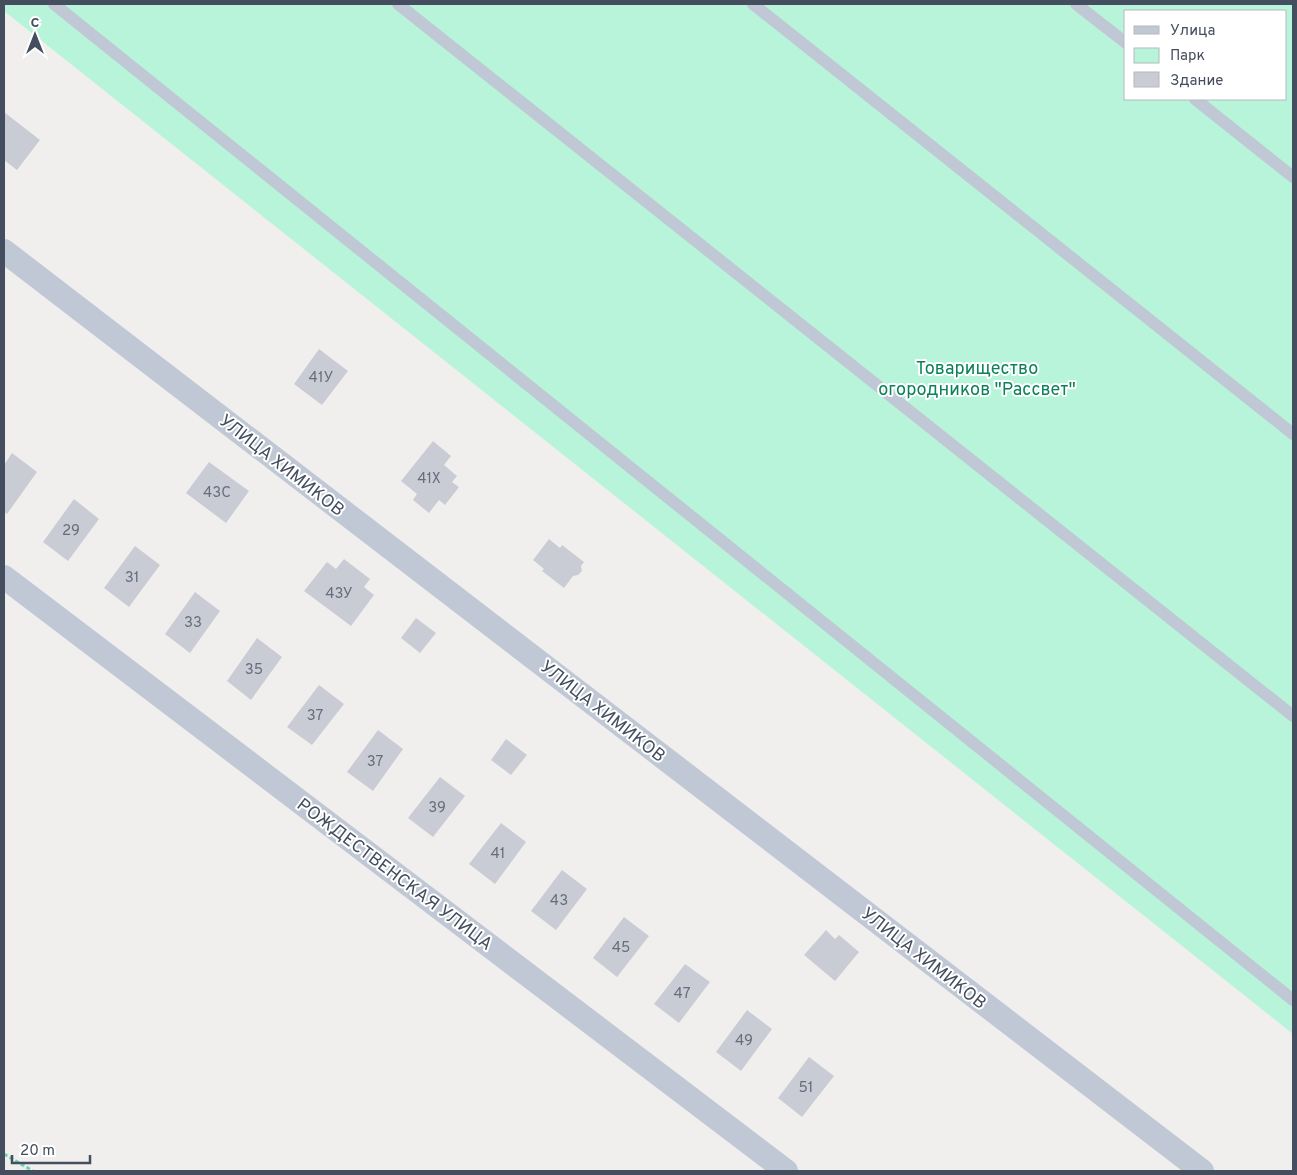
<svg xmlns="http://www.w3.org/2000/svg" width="1297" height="1175" font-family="Overpass,sans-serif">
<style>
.green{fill:#b8f4d9;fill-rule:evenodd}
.building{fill:#caccd5}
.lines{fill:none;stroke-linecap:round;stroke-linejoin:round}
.path{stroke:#6cd5b2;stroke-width:3;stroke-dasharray:4 2.5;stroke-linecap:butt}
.lane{stroke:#c0c8d5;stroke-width:12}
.street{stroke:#c0c8d5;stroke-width:24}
.labels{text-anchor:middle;stroke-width:4;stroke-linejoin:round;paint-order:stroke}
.number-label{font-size:15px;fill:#666e7c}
.park-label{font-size:18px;fill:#0d825a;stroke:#fff}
.street-label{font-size:18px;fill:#454e5e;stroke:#fff}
</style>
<rect width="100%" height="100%" fill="#f1efee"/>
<!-- green -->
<path class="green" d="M 4,4 L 1293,4 L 1293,1034 L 4,11 ZM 1126,11 L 1286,11 L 1286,99 L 1126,99 Z"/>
<!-- building -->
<path class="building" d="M 4,112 L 40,140 L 17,170 L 4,160 Z
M 319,349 L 348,371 L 322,405 L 294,384 Z
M 433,441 L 451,456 L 444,465 L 457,476 L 452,482 L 459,487 L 445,505 L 439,500 L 429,513 L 413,500 L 417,494 L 401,481 Z
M 12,453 L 37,472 L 7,514 L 4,512 L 4,465 Z
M 209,462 L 249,491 L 226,523 L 186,493 Z
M 74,499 L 99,519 L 68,561 L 43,542 Z
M 549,539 L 560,548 L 562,545 L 584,562 L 581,566 L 582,571 L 578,575 L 573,576 L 564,588 L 542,571 L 544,569 L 533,560 Z
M 135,546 L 160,565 L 129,607 L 104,588 Z
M 344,559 L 370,579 L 364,587 L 374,595 L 351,626 L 304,591 L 327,562 L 336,569 Z
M 195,592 L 220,611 L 190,653 L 165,634 Z
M 416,618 L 436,633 L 420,653 L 401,638 Z
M 257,638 L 282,657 L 251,700 L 227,681 Z
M 319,685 L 344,704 L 312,745 L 287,727 Z
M 378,730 L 403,749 L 373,791 L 347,772 Z
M 506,739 L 527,755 L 511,775 L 491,760 Z
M 440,777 L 465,796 L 433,837 L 408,818 Z
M 501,823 L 526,842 L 495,884 L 469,864 Z
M 562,870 L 587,889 L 556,930 L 531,911 Z
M 624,917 L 649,936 L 617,977 L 593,958 Z
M 826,930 L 835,939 L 839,935 L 859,952 L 835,981 L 804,955 Z
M 685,964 L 710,982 L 679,1023 L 654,1004 Z
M 747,1010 L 772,1029 L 741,1071 L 716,1052 Z
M 809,1057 L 834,1076 L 802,1117 L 778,1098 Z"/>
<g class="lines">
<!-- path -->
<path class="path" d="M 4,1154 L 33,1171"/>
<!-- lane -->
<path class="lane" d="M 54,4 L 1293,1000
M 398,4 L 1293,716
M 753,4 L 1293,434
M 1076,4 L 1126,43
M 1195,99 L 1293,177"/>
<!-- street -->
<path class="street" d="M 4,251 L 1202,1171
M 4,577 L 786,1171"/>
</g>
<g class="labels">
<!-- number labels -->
<g class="number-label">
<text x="321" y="382">41У</text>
<text x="429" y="483">41Х</text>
<text x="217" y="497">43С</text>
<text x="71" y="535">29</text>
<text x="132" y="582">31</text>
<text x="339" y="598">43У</text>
<text x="193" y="627">33</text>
<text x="254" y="674">35</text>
<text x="315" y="720">37</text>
<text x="375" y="766">37</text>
<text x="437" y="812">39</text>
<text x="498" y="858">41</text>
<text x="559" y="905">43</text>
<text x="621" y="952">45</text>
<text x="682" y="998">47</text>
<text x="744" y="1045">49</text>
<text x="806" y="1092">51</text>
</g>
<!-- park labels -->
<g class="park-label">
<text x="977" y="374">Товарищество<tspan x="977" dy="21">огородников "Рассвет"</tspan></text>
</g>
<!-- street labels -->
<g class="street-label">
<text transform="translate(282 465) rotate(38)" y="6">УЛИЦА ХИМИКОВ</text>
<text transform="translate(603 711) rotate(38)" y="6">УЛИЦА ХИМИКОВ</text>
<text transform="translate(395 874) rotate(37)" y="6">РОЖДЕСТВЕНСКАЯ УЛИЦА</text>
<text transform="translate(924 958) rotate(38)" y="6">УЛИЦА ХИМИКОВ</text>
</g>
</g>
<!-- border -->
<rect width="1297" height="1175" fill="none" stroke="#454e5e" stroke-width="10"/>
<!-- legend -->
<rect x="1124" y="10" width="162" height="90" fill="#ffffff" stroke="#b5b8bf"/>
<rect x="1134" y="26" width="25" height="8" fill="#c0c8d5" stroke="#b5b8bf"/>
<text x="1170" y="35" font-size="15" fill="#454e5e">Улица</text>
<rect x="1134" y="48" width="25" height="15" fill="#b8f4d9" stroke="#b5b8bf"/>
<text x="1170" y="60" font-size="15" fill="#454e5e">Парк</text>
<rect x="1134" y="72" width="25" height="15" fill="#caccd5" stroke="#b5b8bf"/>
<text x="1170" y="85" font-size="15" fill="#454e5e">Здание</text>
<!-- north arrow -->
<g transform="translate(35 35)" stroke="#ffffff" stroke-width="4" paint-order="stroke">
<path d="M0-4L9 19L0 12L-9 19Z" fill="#454e5e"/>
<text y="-8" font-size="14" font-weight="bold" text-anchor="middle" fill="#454e5e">С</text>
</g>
<!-- scale -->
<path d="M12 1155v8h78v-8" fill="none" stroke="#454e5e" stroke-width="2.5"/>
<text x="20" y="1155" font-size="15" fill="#454e5e" stroke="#ffffff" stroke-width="4" paint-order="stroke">20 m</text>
</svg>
